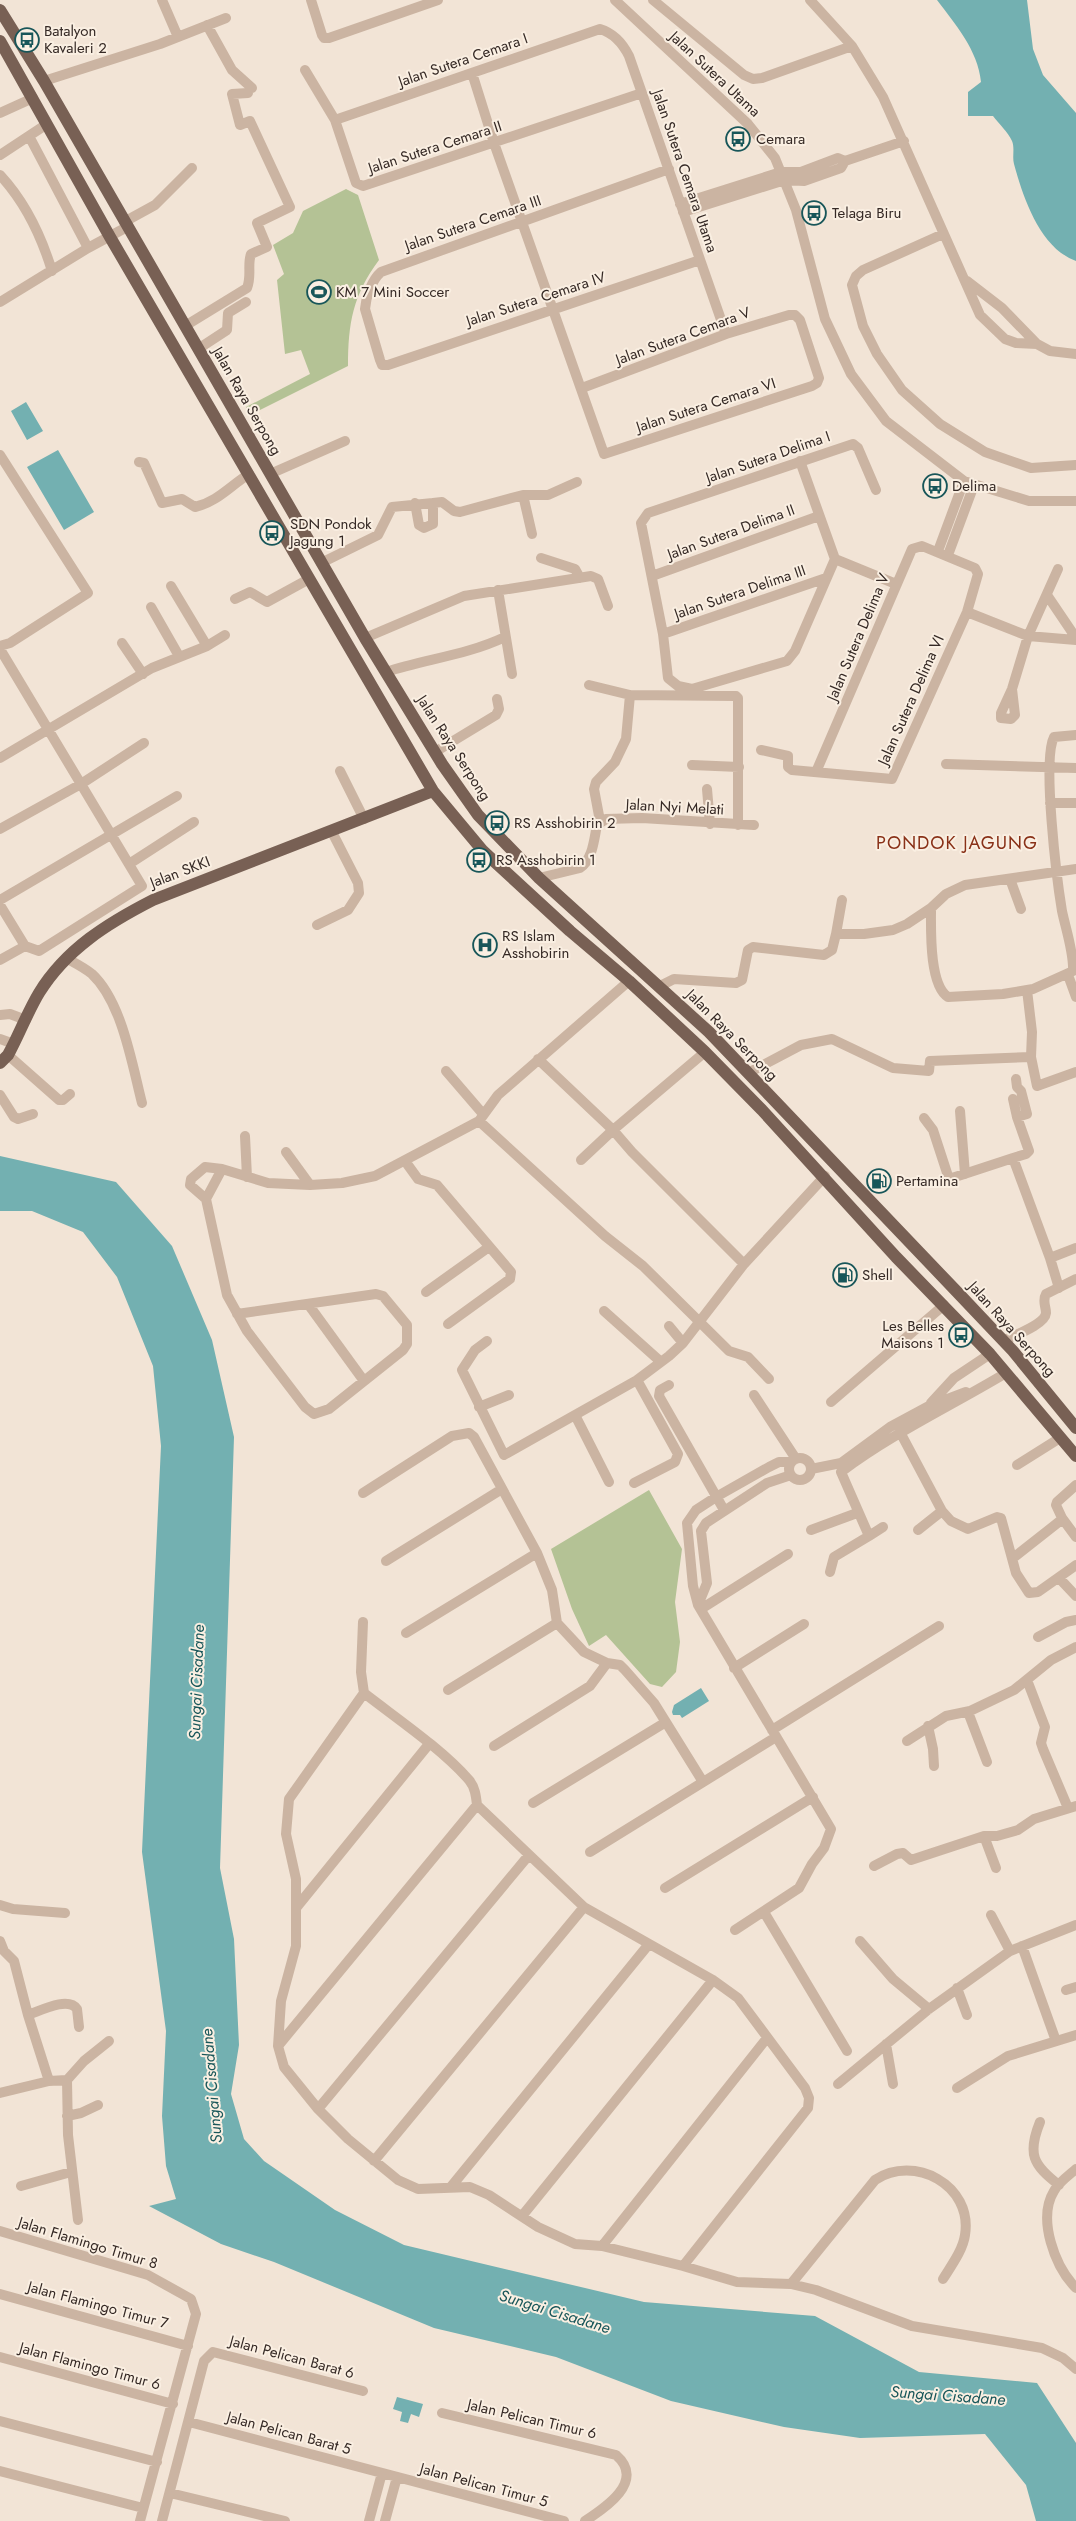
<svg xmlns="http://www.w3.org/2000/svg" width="1076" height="2521" font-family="Jost,sans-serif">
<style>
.green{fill:#b4c295}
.water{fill:#73b0b1}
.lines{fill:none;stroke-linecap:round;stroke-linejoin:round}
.minor{stroke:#cbb4a2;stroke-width:10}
.major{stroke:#786054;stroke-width:12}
.labels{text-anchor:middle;stroke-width:4;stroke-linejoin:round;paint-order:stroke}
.poi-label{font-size:15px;fill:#352925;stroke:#faefe2;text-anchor:start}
.street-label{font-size:15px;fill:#352925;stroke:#faefe2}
.water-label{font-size:16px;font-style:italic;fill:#185659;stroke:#faefe2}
.quarter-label{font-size:18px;letter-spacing:1px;fill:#893118;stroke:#faefe2}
</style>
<rect width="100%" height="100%" fill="#f2e4d6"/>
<!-- green -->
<path class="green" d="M 346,189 L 358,195 L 379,260 C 353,295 348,323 348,366 L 250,415 L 246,407 L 310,374 L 301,350 L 285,354 L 277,280 L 284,274 L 273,245 L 293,233 L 303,211 Z
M 649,1490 L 682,1549 L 675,1602 L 680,1642 L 676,1672 L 662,1687 L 650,1684 L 606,1635 L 589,1646 L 572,1609 L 551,1549 Z"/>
<!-- water -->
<path class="water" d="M 937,0 L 1027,0 L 1033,49 L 1043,75 L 1076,113 L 1076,261 C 1040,248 1023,197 1014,164 C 1012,157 1015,148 1012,141 C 1008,132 999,124 993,116 L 968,116 L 968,92 L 981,82 C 978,50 955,24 937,0 Z
M 26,402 L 43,431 L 27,440 L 11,411 Z
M 58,450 L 94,512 L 64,530 L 27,467 Z
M 0,1156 L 116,1182 L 172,1246 L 212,1340 L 234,1437 L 220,1868 L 234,1939 L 239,2045 L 231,2094 L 244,2139 L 264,2161 L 335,2210 L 404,2245 L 644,2302 L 815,2316 L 919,2372 L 1037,2383 L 1076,2443 L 1076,2521 L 1036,2521 L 1026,2485 L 985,2434 L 860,2438 L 784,2427 L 671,2401 L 556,2357 L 434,2328 L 274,2262 L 221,2244 L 149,2206 L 176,2199 L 166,2166 L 162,2116 L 166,2031 L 142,1852 L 161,1446 L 153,1366 L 117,1277 L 83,1232 L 32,1211 L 0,1211 Z
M 701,1688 L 709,1701 L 682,1718 L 680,1715 L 673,1715 L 672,1712 L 674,1705 Z
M 397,2397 L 423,2404 L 419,2417 L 411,2414 L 408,2423 L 400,2421 L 402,2412 L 393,2409 Z"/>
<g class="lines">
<!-- minor -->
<path class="minor" d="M 162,0 L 178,37
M 311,0 L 322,35 L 324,38 L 329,38 L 438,0
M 615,0 L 748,124 L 775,158 L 796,210 L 825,319 L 851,374 L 886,421 L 964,481 L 1029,501 L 1076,501
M 653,0 L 744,75 L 753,79 L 762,78 L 852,46
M 810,0 L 852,46 L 883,97 L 980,315 L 1005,339 L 1016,343 L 1037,344 L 1050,351 L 1076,354
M 207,25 L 232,70 L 252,88
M 305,70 L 335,120 L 356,183 L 363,186 L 642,93
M 472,73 L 494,143 L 604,454 L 812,386 L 817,383 L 819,378 L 800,320 L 795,315 L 789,315 L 726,334 L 582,388
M 44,81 L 160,44 L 226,18
M 0,113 L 33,98
M 335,120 L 600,29 C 613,33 623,44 629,56 L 726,334
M 29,136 L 88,248
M 0,155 L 47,124
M 669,169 L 381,272 C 372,280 366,296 365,309 L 380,360 L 382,365 L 388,365 L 700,260
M 0,175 C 26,203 41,235 52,271
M 680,204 L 781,172 L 801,172 L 838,158 L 845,161
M 683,212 L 785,180 L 804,181 L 841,168 L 845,161 L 904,141
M 124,222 L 155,205 L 192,168
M 943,234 L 863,270 L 856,276 L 852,285 L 863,326 L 877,354 L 902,390 L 940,424 L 985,452 L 1031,468 L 1076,465
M 967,281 L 1002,308 L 1037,344
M 0,302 L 88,248 L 127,227
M 185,326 L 247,288 C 252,276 247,265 251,254 L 267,247 L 257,223 L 290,207 L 250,121 L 240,125 L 232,94 L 248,93
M 198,349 L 227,330 L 228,313 L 246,302
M 0,455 L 88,593 L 10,643 L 0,646
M 800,461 L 835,559 L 896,584
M 139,462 L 144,463 L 162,503 L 182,499 L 195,507 C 217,502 230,486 249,474
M 270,474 L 345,441
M 523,495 L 532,534
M 433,503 L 442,502 L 454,511 L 460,512 L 523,495 L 548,495 L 577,482
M 938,551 L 964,481
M 948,555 L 974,485
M 541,558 L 575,569 L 580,578
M 835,559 L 795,651 L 787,661 L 692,689 L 678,686 L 668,678 L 663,634 L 641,523 L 648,513 L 853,444 L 858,448 L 876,490
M 321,563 L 378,535 L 392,507 L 433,503 L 433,524 L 424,528 L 419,525 L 415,503
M 652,576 L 819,516
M 171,586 L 207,646
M 498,590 L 512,674
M 1047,595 L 1076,638
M 235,599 L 250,592 L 267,602 L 309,579
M 151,607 L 179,656
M 967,612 L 1028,636 L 1076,640
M 663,634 L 826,578
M 365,638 L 464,596 L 591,576 L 598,579 L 608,606
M 122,643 L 143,674
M 0,649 L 142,886 L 39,951 L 25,946
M 386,672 C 426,659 467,655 505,637
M 589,685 L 630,695 L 736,696 L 738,698 L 738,825
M 1012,689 L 1015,715 L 1011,719 L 1001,718 L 1001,713 L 1012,689 L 1028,636 L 1058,569
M 761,750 L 788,756 L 788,767 L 792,770 L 892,779 L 967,612 L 978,574 L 975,568 L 922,546 L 912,549 L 816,772
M 435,752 L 496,715 L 499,709 L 497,699
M 0,758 L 152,668 L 207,646 L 225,635
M 946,764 L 1076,768
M 692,765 L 739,767
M 340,771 L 364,819
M 707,789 L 710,824
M 1050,803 L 1076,803
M 600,821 L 594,789 L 596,782 L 615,762 L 626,739 L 630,695
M 0,829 L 81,784 L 144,743
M 129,864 L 194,822
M 539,878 L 580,868 C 593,859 594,839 597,825 L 606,819 L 642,818 L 754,825
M 1010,879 L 1021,909
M 0,900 L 177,796
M 0,905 L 25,946 L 0,960
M 931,908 C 931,929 929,985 948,997 L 1003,994 L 1033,989 L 1073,971 C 1074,953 1066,930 1062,911 C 1057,881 1042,760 1054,737 L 1076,735
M 317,925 L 348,910 L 359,893 L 358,883 L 332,832
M 836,934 L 842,900
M 66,958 C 75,963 85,968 92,974 C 122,1002 132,1064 142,1103
M 1068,975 L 1076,997
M 660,986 L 674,979 L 736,983 L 742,980 L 748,950 L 753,947 L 824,955 L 832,950 L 836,934 L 864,934 L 893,930 L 907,924 L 931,908 L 946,894 L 965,885 L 1076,869
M 1027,990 L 1032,1032 L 1031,1057
M 0,1015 L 10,1014 L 26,1020
M 0,1039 L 14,1044
M 8,1055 L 59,1100 L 63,1100 L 70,1094
M 538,1059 L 613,1130 L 705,1052
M 446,1071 L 483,1114
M 748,1073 L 801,1045 L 832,1039 L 893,1068 L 929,1071 L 930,1061 L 1031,1057 L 1037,1086 L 1076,1072
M 0,1095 L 14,1117 L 18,1119 L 33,1114
M 1013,1099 L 1017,1117 L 1027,1114 L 1021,1091 L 1017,1087 L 1016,1079
M 960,1111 L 965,1174
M 924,1118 L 933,1130 L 949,1179 L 1013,1158 L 1050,1258 L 1059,1288
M 479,1121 L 605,1236 L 643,1266 L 729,1351 L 748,1357 L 769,1379
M 245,1136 L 247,1177
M 286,1152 L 310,1185
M 1013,1158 L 1026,1154 L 1029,1151 L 1017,1117
M 581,1160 L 613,1130 L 632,1152 L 744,1264
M 405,1161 L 418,1179 L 437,1185 L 511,1272 L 510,1279 L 448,1324
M 206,1199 L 190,1185 L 191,1179 L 205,1167 L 222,1169
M 1050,1258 L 1076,1248
M 426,1292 L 489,1247
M 308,1304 L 364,1381
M 604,1311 L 661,1362
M 237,1314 L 376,1294 L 383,1296 L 407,1325 L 407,1344 L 403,1350 L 329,1409 L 314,1414 L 305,1407 L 247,1331 L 227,1295 L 206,1199 L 222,1169 L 268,1183 L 310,1185 L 342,1183 L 375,1176 L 479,1121 L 498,1095 L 629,981
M 669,1326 L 683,1343
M 487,1341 L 475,1350 L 462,1370 L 504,1455 L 637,1380 L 669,1356 L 683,1343 L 744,1264 L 825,1176
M 1003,1341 C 1012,1336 1045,1325 1046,1313 C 1046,1306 1042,1301 1046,1294 L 1076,1279
M 669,1385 L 660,1390 L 659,1396 L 724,1510
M 754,1395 L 796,1459
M 831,1402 L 944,1305
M 931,1403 L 954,1378 L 990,1354
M 479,1407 L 509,1395
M 575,1415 L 609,1482
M 900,1432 L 942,1511 L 951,1521 L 968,1529 L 997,1517 L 1001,1518 L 1016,1573 L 1029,1593 L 1038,1592 L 1076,1565
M789 1469a11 11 0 1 1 22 0a11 11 0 1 1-22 0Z
M 1017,1465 L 1060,1438
M 811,1469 L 841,1463 L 890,1427 L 929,1406 L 966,1392
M 634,1483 L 675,1462 L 678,1454 L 637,1380
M 363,1493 L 452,1436 L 469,1433 L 474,1437 L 537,1553 L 552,1590 L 557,1623 L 584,1652 L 607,1663 L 620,1665 L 625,1670 L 654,1703 L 703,1782
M 1062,1518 L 1076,1537
M 811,1530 L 857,1513
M 918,1530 L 942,1511
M 869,1536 L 883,1527
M 1013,1558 L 1060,1521 L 1062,1518 L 1056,1505 L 1057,1502 L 1076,1485
M 386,1561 L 502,1489
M 830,1572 L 834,1557 L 869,1536 L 841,1472 C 893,1433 951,1406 1006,1373
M 1059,1578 L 1076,1596
M 698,1605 L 707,1583 L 701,1531 L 706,1523 L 767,1483 L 791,1475
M 701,1609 L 788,1554
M 363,1622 L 361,1672 L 364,1693
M 406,1633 L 537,1553
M 1038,1637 L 1066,1622 L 1076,1620
M 734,1668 L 804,1624
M 1027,1680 L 1045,1727 L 1041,1743 L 1043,1749 L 1068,1808
M 448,1690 L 557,1623
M 968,1712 L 987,1762
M 928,1726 L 933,1749 L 934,1766
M 772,1730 L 939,1626
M 907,1741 L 946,1716 L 970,1711 L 1014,1690 L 1051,1660 L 1076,1647
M 494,1746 L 590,1686 L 607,1663
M 533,1803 L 666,1722
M 984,1836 L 996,1868
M 590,1852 L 776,1737
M 874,1866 L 897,1854 L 903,1853 L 911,1860 L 984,1836 L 997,1836 L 1018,1830 L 1034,1819 L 1076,1806
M 665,1888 L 813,1797
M 0,1905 L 13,1909 L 65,1913
M 296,1908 L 429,1744
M 764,1912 L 847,2051
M 991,1915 L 1010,1951
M 735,1930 L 799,1888 L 812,1864 L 824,1848 L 831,1829 L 698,1605 L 693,1586 L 687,1523 L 696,1510 L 716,1497 L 769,1467 L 779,1462 L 791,1462
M 0,1941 L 4,1951 L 14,1961 L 28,2015 L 49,2081 L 67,2080 L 68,2135 L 78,2220
M 860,1941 L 893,1979 L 929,2009
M 1022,1946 L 1056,2041
M 957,1988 L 967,2015
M 1066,1990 L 1076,1987
M 28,2015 C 40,2011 68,1996 77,2009 L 79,2027
M 886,2044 L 893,2084
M 278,2046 L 477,1805
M 67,2080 L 84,2061 L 109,2041
M 838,2084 L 929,2009 L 1010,1951 L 1076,1925
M 957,2088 L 1008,2056 L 1076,2035
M 0,2093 L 49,2081
M 318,2109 L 529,1855
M 67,2116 L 81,2113 L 98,2105
M 1040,2122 C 1027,2154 1033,2165 1059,2185
M 374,2161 L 584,1907
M 1076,2169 C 1069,2175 1058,2183 1054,2191 C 1037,2219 1055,2267 1076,2288
M 21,2186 L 71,2172
M 450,2188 L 649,1944
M 522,2216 L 713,1980
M 0,2231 L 148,2275 L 191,2299 L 196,2314 L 140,2521
M 602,2246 L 767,2038
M 683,2266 L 808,2108 L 809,2098 L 805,2088 L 738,1998 L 713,1980 L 584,1907 L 477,1805 C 476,1796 475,1787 469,1780 C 442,1749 396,1718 364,1693 L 289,1799 L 286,1834 L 296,1879 L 296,1946 L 281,2001 L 278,2046 L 284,2067 L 318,2109 L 348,2139 L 398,2180 L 418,2189 L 470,2187 L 489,2195 L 538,2227 L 575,2244 L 602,2246 L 683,2266 L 737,2282 L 791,2284 L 816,2290 L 912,2326 L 1042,2348 L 1063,2358 L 1076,2369
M 791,2284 L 875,2180 C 914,2154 973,2185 965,2235 C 963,2250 951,2266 943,2279
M 0,2294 L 188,2346
M 0,2357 L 173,2404
M 442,2413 L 616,2455 C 646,2481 605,2508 585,2521
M 0,2421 L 157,2462
M 189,2422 L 564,2521
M 0,2471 L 143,2508
M 170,2493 L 285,2521
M 162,2521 L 204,2361 L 213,2352 L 363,2391
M 369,2521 L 382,2473
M 385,2521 L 397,2477"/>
<!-- major -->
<path class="major" d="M 0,10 L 44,81 L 365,638 L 442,764 L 478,815 L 539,878 L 709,1032 L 960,1295 L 1013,1351 L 1076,1428
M 0,41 L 110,237 L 433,791 L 483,851 L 570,931 L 629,981 L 705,1052 L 762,1110 L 896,1257 L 990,1354 L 1076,1456
M 0,1063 L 8,1055 C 19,1035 27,1013 39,993 C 66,949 108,923 153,900 L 433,791"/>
</g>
<!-- icons -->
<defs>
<g id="bus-ring" transform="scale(1.25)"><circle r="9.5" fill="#faefe2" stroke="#185659" stroke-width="1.5"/><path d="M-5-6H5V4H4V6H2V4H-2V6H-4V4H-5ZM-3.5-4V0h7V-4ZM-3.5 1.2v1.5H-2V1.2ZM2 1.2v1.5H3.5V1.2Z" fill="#185659"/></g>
<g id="stadium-ring" transform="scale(1.25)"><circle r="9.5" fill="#faefe2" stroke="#185659" stroke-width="1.5"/><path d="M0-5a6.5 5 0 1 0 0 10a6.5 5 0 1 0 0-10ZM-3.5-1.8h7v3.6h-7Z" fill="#185659"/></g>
<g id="hospital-ring" transform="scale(1.25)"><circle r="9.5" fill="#faefe2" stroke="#185659" stroke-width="1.5"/><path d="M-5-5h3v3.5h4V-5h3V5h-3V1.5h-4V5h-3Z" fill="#185659"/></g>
<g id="fuel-ring" transform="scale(1.25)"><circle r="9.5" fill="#faefe2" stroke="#185659" stroke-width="1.5"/><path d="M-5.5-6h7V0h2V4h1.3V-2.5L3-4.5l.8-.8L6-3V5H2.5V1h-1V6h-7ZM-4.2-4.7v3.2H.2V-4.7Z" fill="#185659"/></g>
</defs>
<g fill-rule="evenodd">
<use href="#bus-ring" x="27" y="40"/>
<use href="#bus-ring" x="738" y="139"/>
<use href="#bus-ring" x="814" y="213"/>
<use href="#stadium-ring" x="319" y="292"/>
<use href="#bus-ring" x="935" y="486"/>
<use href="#bus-ring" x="272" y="533"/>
<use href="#bus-ring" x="497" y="823"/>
<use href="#bus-ring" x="479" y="860"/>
<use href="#hospital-ring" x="485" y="945"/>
<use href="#fuel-ring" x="879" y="1181"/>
<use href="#fuel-ring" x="845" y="1275"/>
<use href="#bus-ring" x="961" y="1335"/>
</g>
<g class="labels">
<!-- poi labels -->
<g class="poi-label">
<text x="44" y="36">Batalyon<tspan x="44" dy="17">Kavaleri 2</tspan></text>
<text x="756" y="144">Cemara</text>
<text x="832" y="218">Telaga Biru</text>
<text x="336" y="297">KM 7 Mini Soccer</text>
<text x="952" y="491">Delima</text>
<text x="290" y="529">SDN Pondok<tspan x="290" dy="17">Jagung 1</tspan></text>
<text x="514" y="828">RS Asshobirin 2</text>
<text x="496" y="865">RS Asshobirin 1</text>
<text x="502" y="941">RS Islam<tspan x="502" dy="17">Asshobirin</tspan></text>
<text x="896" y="1186">Pertamina</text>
<text x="862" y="1280">Shell</text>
<text x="944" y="1331" text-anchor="end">Les Belles<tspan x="944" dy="17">Maisons 1</tspan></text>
</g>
<!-- street labels -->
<g class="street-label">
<text transform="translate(463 60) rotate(-19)" y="5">Jalan Sutera Cemara I</text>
<text transform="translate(715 74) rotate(43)" y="5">Jalan Sutera Utama</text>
<text transform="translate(435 147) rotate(-18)" y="5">Jalan Sutera Cemara II</text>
<text transform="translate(685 171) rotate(71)" y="5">Jalan Sutera Cemara Utama</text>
<text transform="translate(473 223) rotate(-19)" y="5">Jalan Sutera Cemara III</text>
<text transform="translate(536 299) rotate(-18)" y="5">Jalan Sutera Cemara IV</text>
<text transform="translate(683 336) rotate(-20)" y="5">Jalan Sutera Cemara V</text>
<text transform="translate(247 401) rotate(60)" y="5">Jalan Raya Serpong</text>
<text transform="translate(706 405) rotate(-18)" y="5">Jalan Sutera Cemara VI</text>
<text transform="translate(768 457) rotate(-19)" y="5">Jalan Sutera Delima I</text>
<text transform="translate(731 532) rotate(-20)" y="5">Jalan Sutera Delima II</text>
<text transform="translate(740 592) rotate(-19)" y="5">Jalan Sutera Delima III</text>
<text transform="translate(858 637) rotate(-67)" y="5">Jalan Sutera Delima V</text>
<text transform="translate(911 700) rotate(-66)" y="5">Jalan Sutera Delima VI</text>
<text transform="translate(454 748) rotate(57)" y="5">Jalan Raya Serpong</text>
<text transform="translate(675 807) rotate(3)" y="5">Jalan Nyi Melati</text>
<text transform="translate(180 872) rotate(-21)" y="5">Jalan SKKI</text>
<text transform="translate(732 1035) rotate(45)" y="5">Jalan Raya Serpong</text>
<text transform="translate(1012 1329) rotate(48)" y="5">Jalan Raya Serpong</text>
<text transform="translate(88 2243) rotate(17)" y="5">Jalan Flamingo Timur 8</text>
<text transform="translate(98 2305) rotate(15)" y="5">Jalan Flamingo Timur 7</text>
<text transform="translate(292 2357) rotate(15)" y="5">Jalan Pelican Barat 6</text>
<text transform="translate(90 2366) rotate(15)" y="5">Jalan Flamingo Timur 6</text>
<text transform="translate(532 2419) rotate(13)" y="5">Jalan Pelican Timur 6</text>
<text transform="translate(289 2433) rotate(15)" y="5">Jalan Pelican Barat 5</text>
<text transform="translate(484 2485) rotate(15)" y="5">Jalan Pelican Timur 5</text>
</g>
<!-- water labels -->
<g class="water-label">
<text transform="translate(196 1682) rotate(-88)" y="6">Sungai Cisadane</text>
<text transform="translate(211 2086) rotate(-95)" y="6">Sungai Cisadane</text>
<text transform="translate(555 2311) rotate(17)" y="6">Sungai Cisadane</text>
<text transform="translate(948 2395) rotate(4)" y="6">Sungai Cisadane</text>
</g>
<!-- quarter labels -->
<g class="quarter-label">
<text x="957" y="849">PONDOK JAGUNG</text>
</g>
</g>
</svg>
